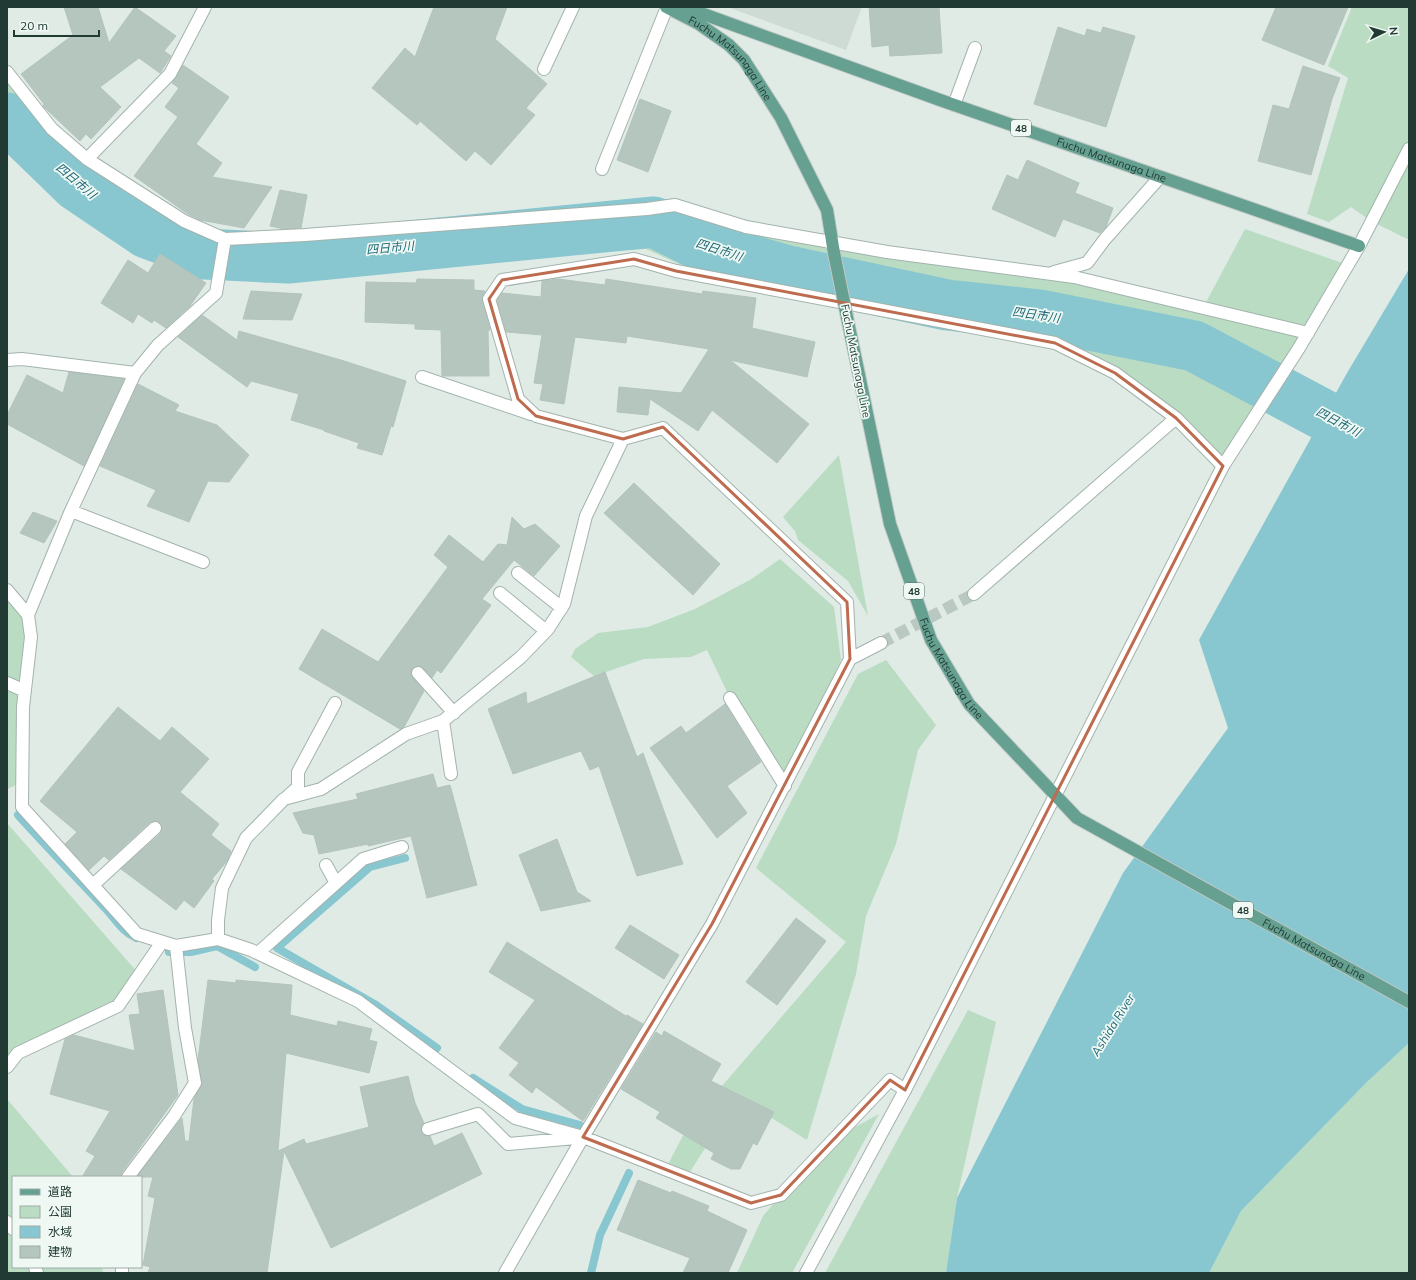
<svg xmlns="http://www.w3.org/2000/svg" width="1416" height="1280" font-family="Mulish,'Noto Sans JP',sans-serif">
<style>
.built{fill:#cedbd5}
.green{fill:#b9dcc2}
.water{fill:#88c6d0}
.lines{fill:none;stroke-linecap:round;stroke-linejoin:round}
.stream{stroke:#88c6d0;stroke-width:8}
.river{stroke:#88c6d0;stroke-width:51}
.building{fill:#b5c6bf;stroke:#b3c4bd}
.minor-tunnel{stroke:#bac8c2;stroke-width:12;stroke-dasharray:12 6;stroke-linecap:butt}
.minor-casing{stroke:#a3b3ad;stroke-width:14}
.tertiary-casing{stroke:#a3b3ad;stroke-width:14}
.primary-casing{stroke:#c1c8c6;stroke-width:14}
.minor{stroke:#fff;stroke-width:12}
.tertiary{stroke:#fff;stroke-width:12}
.primary{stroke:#65a090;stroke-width:12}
.primary-bridge-casing{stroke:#c1c8c6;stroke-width:14;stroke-linecap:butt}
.primary-bridge{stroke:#65a090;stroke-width:12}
.marked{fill:none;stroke:#bd6c4f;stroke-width:3;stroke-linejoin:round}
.labels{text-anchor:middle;stroke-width:3.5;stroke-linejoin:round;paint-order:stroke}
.shield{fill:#f0f8f4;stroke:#5f746e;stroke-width:1}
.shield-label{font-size:10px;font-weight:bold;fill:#213b34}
.street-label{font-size:11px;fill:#213b34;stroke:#f0f8f4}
.water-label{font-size:12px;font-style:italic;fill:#1c6876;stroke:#f0f8f4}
</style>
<rect width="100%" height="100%" fill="#e0ebe6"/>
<!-- built -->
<path class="built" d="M 727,7 L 862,7 L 846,50 Z"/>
<!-- green -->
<path class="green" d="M 1352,7 L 1409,7 L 1409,240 L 1371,221 L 1351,207 L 1329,222 L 1307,214 L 1348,78 L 1328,66 Z
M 7,72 L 87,159 L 225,239 L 675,205 L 746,227 L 1048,274 L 1203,308 L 1245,229 L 1348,265 L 1223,466 L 1176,418 L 1055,343 L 877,308 L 718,267 L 681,265 L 646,249 L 534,253 L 330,270 L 265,283 L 219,273 L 132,239 L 39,176 L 7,141 Z
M 839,455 L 868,616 L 848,581 L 798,540 L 795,531 L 783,517 Z
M 780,559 L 834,607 L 841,660 L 786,778 L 730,698 L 707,650 L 691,657 L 644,659 L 594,676 L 571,657 L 575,649 L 598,633 L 648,627 L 695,609 L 750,580 Z
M 7,592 L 28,615 L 23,782 L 7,789 Z
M 886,660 L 936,725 L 918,750 L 896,844 L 866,916 L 856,974 L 807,1140 L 738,1097 L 686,1178 L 665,1170 L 710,1084 L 722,1086 L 846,942 L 756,868 L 858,674 Z
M 7,823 L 139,974 L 118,1006 L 7,1059 Z
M 968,1010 L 996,1022 L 957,1198 L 946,1273 L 825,1273 Z
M 1409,1043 L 1409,1273 L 1209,1273 L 1241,1211 L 1367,1082 Z
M 7,1099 L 73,1177 L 13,1177 L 13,1267 L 102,1267 L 103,1273 L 7,1273 Z
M 879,1114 L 792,1273 L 737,1273 L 763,1216 L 781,1195 L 837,1137 Z"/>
<!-- water -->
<path class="water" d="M 1409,269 L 1409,1043 L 1367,1082 L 1241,1211 L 1209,1273 L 946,1273 L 957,1198 L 1123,873 L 1228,728 L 1199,640 L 1347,373 Z"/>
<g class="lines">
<!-- stream -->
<path class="stream" d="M 18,815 C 46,846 75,876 104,907 C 115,918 121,931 136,938
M 405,858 L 370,867 L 277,948 L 376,1005 L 437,1048
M 169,952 L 191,952 L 217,946 L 255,967
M 473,1078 L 522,1109 L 580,1125
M 591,1273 L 600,1235 L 629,1173"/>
<!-- river -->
<path class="river" d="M 7,118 L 76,185 L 147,233 L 204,254 L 288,258 L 654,222 L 702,246 L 788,271 L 947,305 L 1040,315 L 1194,346 L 1399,455 L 1409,477"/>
</g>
<!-- building -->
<path class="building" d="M 64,7 L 98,7 L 109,43 L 135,7 L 176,36 L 164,51 L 171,56 L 160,73 L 139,58 L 100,87 L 121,107 L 91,139 L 86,134 L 80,141 L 43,106 L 44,104 L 21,74 L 73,35 Z
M 434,7 L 507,7 L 495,39 L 547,84 L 526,108 L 535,115 L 491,165 L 475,151 L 466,161 L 420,121 L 417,125 L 372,88 L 405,48 L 415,57 Z
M 869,7 L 939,7 L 942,53 L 890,56 L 889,45 L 872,47 Z
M 1276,7 L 1348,7 L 1324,65 L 1262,40 Z
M 1058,27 L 1085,36 L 1087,29 L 1101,33 L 1103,27 L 1135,36 L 1106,127 L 1034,104 Z
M 183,65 L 229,97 L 196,144 L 222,163 L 212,177 L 272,187 L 244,228 L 200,220 L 188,214 L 134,176 L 178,117 L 165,107 L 179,88 L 172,83 Z
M 1303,66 L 1340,78 L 1332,99 L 1311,175 L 1258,161 L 1273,105 L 1289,109 Z
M 640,99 L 671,111 L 648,172 L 617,160 Z
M 1027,160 L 1079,183 L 1075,193 L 1113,208 L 1106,227 L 1100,233 L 1063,219 L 1055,237 L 992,209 L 1007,175 L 1018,180 Z
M 280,190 L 307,195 L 301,228 L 284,229 L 270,226 Z
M 160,254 L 206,283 L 190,306 L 166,328 L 154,320 L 152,323 L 138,314 L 133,323 L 101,303 L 128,260 L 148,273 Z
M 417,279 L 474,280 L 474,290 L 485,291 L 482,298 L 490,330 L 488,330 L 489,376 L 442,376 L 441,330 L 415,329 L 415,324 L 365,322 L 366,282 L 416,283 Z
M 558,279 L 605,285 L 606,279 L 702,294 L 703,291 L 756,298 L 752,328 L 815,342 L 807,377 L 730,360 L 809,424 L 777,463 L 712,410 L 698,431 L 650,399 L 648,415 L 617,412 L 619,387 L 681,393 L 709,349 L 627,336 L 626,343 L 575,337 L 564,404 L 540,400 L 543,384 L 534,383 L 542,335 L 506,332 L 497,300 L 502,293 L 541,297 L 542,281 Z
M 251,291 L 302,294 L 292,320 L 243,319 Z
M 202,315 L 237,340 L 239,331 L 341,360 L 406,381 L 393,427 L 391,426 L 382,455 L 357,448 L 359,443 L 324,431 L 324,430 L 291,420 L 299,394 L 251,381 L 247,387 L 178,337 Z
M 69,372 L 124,379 L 84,466 L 7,424 L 7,415 L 27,375 L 63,393 Z
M 138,384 L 179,405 L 175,411 L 217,425 L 249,455 L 229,482 L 208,481 L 189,522 L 147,506 L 156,490 L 100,466 Z
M 634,483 L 720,564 L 693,595 L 604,513 Z
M 33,512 L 57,521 L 44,543 L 20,533 Z
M 512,517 L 524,529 L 535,524 L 560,546 L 534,576 L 514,560 L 482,599 L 491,605 L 441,673 L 437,670 L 432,678 L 421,666 L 413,668 L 411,675 L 424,691 L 404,727 L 400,729 L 299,669 L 322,629 L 378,662 L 448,567 L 434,555 L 449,535 L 483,562 L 498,544 L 507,545 Z
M 605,672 L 637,757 L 643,753 L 683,864 L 637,876 L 599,766 L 590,770 L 581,751 L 513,774 L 488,709 L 526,692 L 527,704 Z
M 725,704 L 761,762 L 727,786 L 747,813 L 717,838 L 650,748 L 681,726 L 686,733 Z
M 118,707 L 160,741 L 172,727 L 209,759 L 180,792 L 219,824 L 211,835 L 231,851 L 227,861 L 212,879 L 214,881 L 194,908 L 184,900 L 176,910 L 121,869 L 160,834 L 162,827 L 160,823 L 157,821 L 150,822 L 109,860 L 104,856 L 89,870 L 65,844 L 77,832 L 40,801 Z
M 433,774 L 437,788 L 450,785 L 477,885 L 427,898 L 411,836 L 368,846 L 368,844 L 319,854 L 314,835 L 303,833 L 293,813 L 358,799 L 356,794 Z
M 557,839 L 577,892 L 591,901 L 541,911 L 519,855 Z
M 796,918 L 826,941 L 777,1005 L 746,982 Z
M 630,925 L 679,955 L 664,979 L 615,948 Z
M 507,942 L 626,1016 L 627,1015 L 643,1024 L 583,1121 L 536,1087 L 532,1093 L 509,1075 L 519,1063 L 499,1048 L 535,1000 L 489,972 Z
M 208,980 L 236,983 L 236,980 L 292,985 L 290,1015 L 337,1026 L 338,1021 L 372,1029 L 369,1040 L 377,1042 L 369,1073 L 286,1053 L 278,1151 L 304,1139 L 306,1144 L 369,1127 L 360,1087 L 408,1076 L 415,1103 L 424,1123 L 421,1128 L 423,1134 L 430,1136 L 434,1146 L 462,1133 L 482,1174 L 331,1248 L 284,1151 L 267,1273 L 148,1273 L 150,1267 L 143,1265 L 155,1198 L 148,1196 L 153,1177 L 137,1177 L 182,1118 L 185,1141 L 189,1141 L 194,1099 L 202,1082 L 198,1060 Z
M 163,990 L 178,1095 L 122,1172 L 121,1177 L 82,1177 L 95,1156 L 86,1151 L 110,1111 L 50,1094 L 65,1039 L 74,1035 L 135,1051 L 129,1015 L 140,1014 L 137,994 Z
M 664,1031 L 721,1064 L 711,1081 L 774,1112 L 757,1145 L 753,1143 L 740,1169 L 731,1169 L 711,1159 L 714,1153 L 656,1118 L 660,1112 L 621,1089 L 656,1032 L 662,1036 Z
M 638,1180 L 671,1193 L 672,1191 L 709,1206 L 707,1211 L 747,1230 L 728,1273 L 683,1273 L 690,1258 L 617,1230 Z"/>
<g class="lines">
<!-- minor-tunnel -->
<path class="minor-tunnel" d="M 881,643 L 974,594"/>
<!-- minor casing -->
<g class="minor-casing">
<path id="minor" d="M 544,69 L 573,7
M 7,72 L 52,129 L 87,159 L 184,221 L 225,239 L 305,235 L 647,209 L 675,205 L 746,227 L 887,252 L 1074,277 L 1308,333
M 954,105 L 975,48
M 87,159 L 170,74 L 205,7
M 602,169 L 667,7
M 1359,246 L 1409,149
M 1054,272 L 1087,263 L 1105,239 L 1160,177
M 7,360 L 22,359 L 135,373
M 422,377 L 531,414
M 71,511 L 203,562
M 518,573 L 562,608
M 7,590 L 28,615 L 31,637 L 23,707 L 22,807 L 137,934 L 176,946 L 218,939 L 251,950 L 358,1001 L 515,1118 L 583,1137 L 751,1203 L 781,1195 L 890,1080 L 905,1090
M 500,593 L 546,631
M 974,594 L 1176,418
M 28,615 L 70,513 L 135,373 L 158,345 L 216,293 L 225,239
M 850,659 L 847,602 L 663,428 L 623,439 L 536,416 L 518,399 L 489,299 L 502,280 L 634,259 L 676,271 L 1055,343 L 1115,373 L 1176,418 L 1223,466
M 418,673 L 454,713
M 7,683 L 25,691
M 730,698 L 785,786
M 443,721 L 451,774
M 287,797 L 298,787 L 298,772 L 335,703
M 326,865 L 336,883
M 93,885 L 155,828
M 218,939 L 218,920 L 222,888 L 246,838 L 284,799 L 321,789 L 406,734 L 443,721 L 521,657 L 548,629 L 564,604 L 586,516 L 623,439
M 258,953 L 363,859 L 402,847
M 7,1067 L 18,1053 L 118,1006 L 162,942
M 428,1129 L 478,1114 L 508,1144 L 576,1138
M 128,1177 L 174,1116 L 195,1083 L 185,1028 L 176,946
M 7,1222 L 13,1229
M 35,1267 L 37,1273
M 122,1267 L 122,1273
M 505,1273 L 583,1137 L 712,924 L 850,659 L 881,643"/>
</g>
<!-- tertiary casing -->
<g class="tertiary-casing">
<path id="tertiary" d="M 806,1273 L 905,1090 L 1223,466 L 1299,348 L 1359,246"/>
</g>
<!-- primary casing -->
<g class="primary-casing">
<g id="primary">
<path id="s1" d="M 666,7 L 699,24 L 729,45 L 744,60 L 781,118 L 827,210 L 834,253"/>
<path id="s2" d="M 684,7 L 940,100 L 1359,246"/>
<path id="s3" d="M 847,317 L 890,524 L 931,640 L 969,704 L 1077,818 L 1409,1002"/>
</g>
</g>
<!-- minor -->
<use href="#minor" class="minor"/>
<!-- tertiary -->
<use href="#tertiary" class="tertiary"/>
<!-- primary -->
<use href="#primary" class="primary"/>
<!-- primary-bridge casing -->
<g class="primary-bridge-casing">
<path id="primary-bridge" d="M 834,253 L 847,317"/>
</g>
<!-- primary-bridge -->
<use href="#primary-bridge" class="primary-bridge"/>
</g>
<!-- marked area -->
<path class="marked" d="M 634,259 L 676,271 L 1055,343 L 1115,373 L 1176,418 L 1223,466 L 905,1090 L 890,1080 L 781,1195 L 751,1203 L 583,1137 L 712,924 L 850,659 L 847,602 L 663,427 L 623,439 L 536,416 L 518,399 L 489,299 L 502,280 Z"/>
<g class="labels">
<!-- shield labels -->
<g class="shield">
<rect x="1011" y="120" width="20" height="16" rx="3"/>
<rect x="904" y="583" width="20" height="16" rx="3"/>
<rect x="1233" y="902" width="20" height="16" rx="3"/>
</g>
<g class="shield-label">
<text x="1021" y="132">48</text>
<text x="914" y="595">48</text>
<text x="1243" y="914">48</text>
</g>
<!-- street labels -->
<g class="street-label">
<text dy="4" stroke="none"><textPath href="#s1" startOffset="84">Fuchu Matsunaga Line</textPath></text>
<text dy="4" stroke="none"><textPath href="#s2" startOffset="454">Fuchu Matsunaga Line</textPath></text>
<text transform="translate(856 361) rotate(79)" y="4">Fuchu Matsunaga Line</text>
<text dy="4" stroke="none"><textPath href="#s3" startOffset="369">Fuchu Matsunaga Line</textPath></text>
<text dy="4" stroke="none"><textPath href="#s3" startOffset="837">Fuchu Matsunaga Line</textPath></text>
</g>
<!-- water labels -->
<g class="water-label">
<text transform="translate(76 181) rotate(40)" y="4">四日市川</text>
<text transform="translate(390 248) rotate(-5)" y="4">四日市川</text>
<text transform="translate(719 250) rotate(18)" y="4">四日市川</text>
<text transform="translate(1036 315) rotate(8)" y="4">四日市川</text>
<text transform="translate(1338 422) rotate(28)" y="4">四日市川</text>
<text transform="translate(1113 1025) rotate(-58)" y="4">Ashida River</text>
</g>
</g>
<!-- border -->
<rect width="1416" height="1280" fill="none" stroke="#213b34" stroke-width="16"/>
<!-- legend -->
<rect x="12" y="1176" width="130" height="92" fill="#f0f8f4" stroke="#9daca7"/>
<rect x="20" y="1189" width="20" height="6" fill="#65a090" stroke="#9daca7"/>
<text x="48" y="1196" font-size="12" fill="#213b34">道路</text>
<rect x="20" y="1206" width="20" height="12" fill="#b9dcc2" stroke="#9daca7"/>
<text x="48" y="1216" font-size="12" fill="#213b34">公園</text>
<rect x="20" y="1226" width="20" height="12" fill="#88c6d0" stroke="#9daca7"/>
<text x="48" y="1236" font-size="12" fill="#213b34">水域</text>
<rect x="20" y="1246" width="20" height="12" fill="#b5c6bf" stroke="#9daca7"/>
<text x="48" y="1256" font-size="12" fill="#213b34">建物</text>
<!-- north arrow -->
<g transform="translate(1384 32) rotate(85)" stroke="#f0f8f4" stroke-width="3" paint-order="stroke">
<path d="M0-3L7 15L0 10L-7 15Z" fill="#213b34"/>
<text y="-6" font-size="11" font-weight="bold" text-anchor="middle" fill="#213b34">N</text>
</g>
<!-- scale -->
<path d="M14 30v6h85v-6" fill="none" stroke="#213b34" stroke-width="2"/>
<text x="20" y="30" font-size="12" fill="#213b34" stroke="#f0f8f4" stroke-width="3" paint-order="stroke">20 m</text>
</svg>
